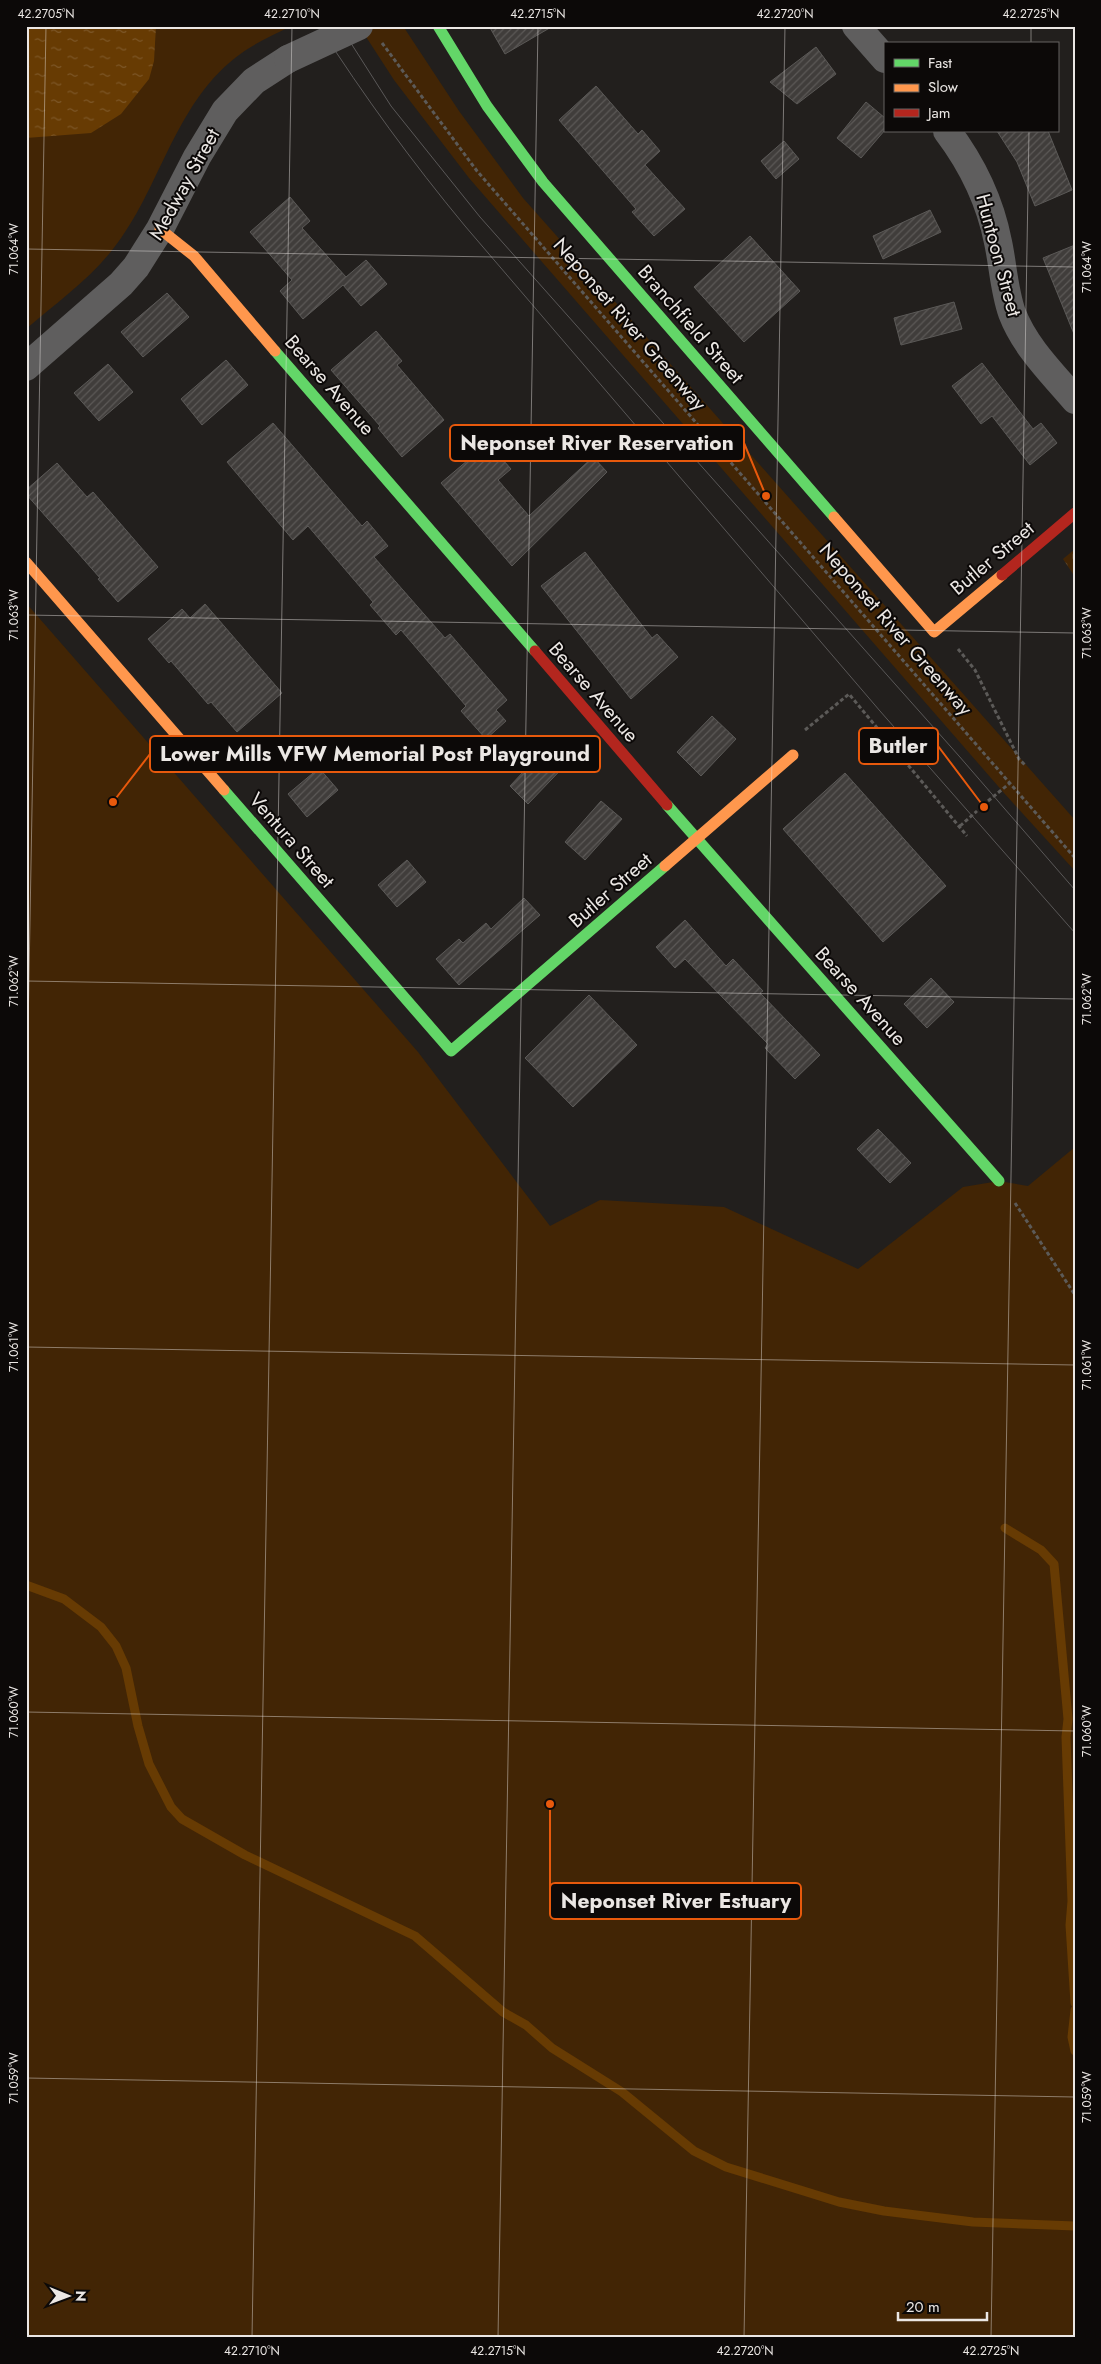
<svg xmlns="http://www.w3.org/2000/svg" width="1101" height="2364" font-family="Jost,sans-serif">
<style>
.cemetery{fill:url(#cemetery-stones)}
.park{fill:#422505}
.water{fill:url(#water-ripples)}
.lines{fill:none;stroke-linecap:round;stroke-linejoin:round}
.stream{stroke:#673b03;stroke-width:9}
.building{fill:url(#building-hatch);stroke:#5b5957}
.path{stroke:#5c5a58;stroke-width:3;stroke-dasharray:4 2.5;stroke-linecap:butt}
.street{stroke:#5f5e5e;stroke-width:28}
.fast{stroke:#63d668;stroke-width:11}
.slow{stroke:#ff974d;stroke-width:11}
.jam{stroke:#b3261e;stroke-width:11}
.tram{stroke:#5a5858;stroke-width:1}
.street-bridge{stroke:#5f5e5e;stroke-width:28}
.ticks{fill:none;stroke:#ebe7e4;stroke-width:1;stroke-opacity:0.45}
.labels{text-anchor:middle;stroke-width:4;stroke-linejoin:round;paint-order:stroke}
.street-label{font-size:20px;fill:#ebe7e4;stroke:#0c0908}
.leader{fill:none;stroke:#e8590c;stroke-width:2}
.callout-dot{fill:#e8590c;stroke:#0c0908;stroke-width:2}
.callout{fill:#0c0908;stroke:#e8590c;stroke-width:2}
.callout-label{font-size:21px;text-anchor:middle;font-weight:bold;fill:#ebe7e4}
.neatline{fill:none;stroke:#ebe7e4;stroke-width:2}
.ticks-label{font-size:12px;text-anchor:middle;fill:#ebe7e4}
</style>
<defs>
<pattern id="cemetery-stones" width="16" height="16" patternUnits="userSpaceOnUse" patternTransform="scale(1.25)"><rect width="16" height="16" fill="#422505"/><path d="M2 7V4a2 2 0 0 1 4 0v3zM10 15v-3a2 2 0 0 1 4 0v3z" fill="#5d4529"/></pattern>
<pattern id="water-ripples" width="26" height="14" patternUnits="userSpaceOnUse" patternTransform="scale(1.25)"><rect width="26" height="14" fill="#673b03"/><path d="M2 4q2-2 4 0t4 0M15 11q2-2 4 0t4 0" fill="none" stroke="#7d5728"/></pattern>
<pattern id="building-hatch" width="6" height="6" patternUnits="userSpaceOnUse" patternTransform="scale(1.25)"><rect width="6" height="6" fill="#403d3b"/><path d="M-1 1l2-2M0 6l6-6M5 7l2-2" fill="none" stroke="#5c5957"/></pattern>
</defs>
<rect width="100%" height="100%" fill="#221f1d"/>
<!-- cemetery -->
<path class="cemetery" d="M 1075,549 L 1075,577 L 1063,559 Z"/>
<!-- park -->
<path class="park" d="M 26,26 L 291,26 C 272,36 252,44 235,58 C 173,107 160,190 113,249 C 89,280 55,304 26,329 Z
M 359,26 L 403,26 L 459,111 L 523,198 L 1075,820 L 1075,871 L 1004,793 L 469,178 L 394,80 Z
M 26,603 L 418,1052 L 550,1226 L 600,1200 L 724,1207 L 858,1269 L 963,1187 L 999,1181 L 1028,1186 L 1075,1147 L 1075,2338 L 26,2338 Z"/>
<!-- water -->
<path class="water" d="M 26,26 L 156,26 L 154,61 L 149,79 L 121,114 L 91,133 L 26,138 Z"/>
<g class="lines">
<!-- stream -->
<path class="stream" d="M 1005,1528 L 1041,1550 L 1054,1564 L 1068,1719 L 1066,1737 L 1072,1901 L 1070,1925 L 1075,2003
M 26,1585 L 64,1599 L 101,1627 L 116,1646 L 126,1668 L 138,1726 L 149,1764 L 171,1807 L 182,1819 L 245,1855 L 415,1936 L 503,2012 L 526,2025 L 552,2048 L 622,2092 L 694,2151 L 726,2167 L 839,2202 L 884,2211 L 973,2222 L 1075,2226
M 1075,2010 L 1072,2037 L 1075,2051"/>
</g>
<!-- building -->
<path class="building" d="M 489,26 L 553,26 L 505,54 Z
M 816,47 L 836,74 L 797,104 L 770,82 Z
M 596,86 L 638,134 L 642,130 L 660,151 L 645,165 L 685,209 L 654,236 L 632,212 L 636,209 L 559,120 Z
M 866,102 L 885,118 L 885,130 L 861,158 L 837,138 Z
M 997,131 L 1048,131 L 1072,190 L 1035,206 L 1017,162 Z
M 784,141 L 799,159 L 776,179 L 761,161 Z
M 290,197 L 310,221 L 302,228 L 346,277 L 366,260 L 387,284 L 361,306 L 343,285 L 303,319 L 280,291 L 292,280 L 250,232 Z
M 930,210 L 941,232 L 883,259 L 873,236 Z
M 750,236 L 800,291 L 744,342 L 694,287 Z
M 1075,245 L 1075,334 L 1074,334 L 1043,258 Z
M 167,293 L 189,317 L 143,357 L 121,332 Z
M 954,302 L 962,329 L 901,345 L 894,318 Z
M 376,331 L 402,361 L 397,365 L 444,420 L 402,457 L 378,428 L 380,426 L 331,370 Z
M 226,360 L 248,385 L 202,425 L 181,399 Z
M 982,363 L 1033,429 L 1041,423 L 1057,443 L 1030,465 L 992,416 L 981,424 L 952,386 Z
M 108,364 L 133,392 L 99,421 L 74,393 Z
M 273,423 L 362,526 L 367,521 L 388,546 L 374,557 L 445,638 L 450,634 L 507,700 L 496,710 L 506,721 L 486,739 L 461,711 L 466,706 L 401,630 L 396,635 L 370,605 L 373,602 L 308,526 L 293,540 L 227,462 Z
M 488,443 L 511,469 L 498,480 L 529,516 L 593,457 L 607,472 L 512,566 L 441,483 Z
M 57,463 L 87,497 L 93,492 L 158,567 L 118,602 L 98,579 L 100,578 L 26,494 L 26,490 Z
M 585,552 L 652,638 L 657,634 L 678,657 L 631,699 L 541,586 Z
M 205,604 L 282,693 L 237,732 L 211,702 L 208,704 L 171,661 L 169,663 L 148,639 L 182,609 L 190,618 Z
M 712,716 L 736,739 L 701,776 L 677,752 Z
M 554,739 L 573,757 L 528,804 L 510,786 Z
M 319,768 L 338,790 L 307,817 L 288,794 Z
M 845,773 L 946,886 L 883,942 L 783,829 Z
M 601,801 L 622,819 L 585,860 L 565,842 Z
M 407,860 L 426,882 L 397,907 L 378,885 Z
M 524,898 L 540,915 L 459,985 L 436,959 L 459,939 L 463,943 L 486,923 L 491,929 Z
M 685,920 L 726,966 L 733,959 L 763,991 L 760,993 L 820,1055 L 795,1079 L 765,1048 L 768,1044 L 685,959 L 675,968 L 656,947 Z
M 931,978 L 954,1002 L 927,1028 L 904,1004 Z
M 589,995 L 637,1045 L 573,1107 L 525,1058 Z
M 878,1129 L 911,1163 L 890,1183 L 857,1149 Z"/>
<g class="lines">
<!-- path -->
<path class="path" d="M 382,43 L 477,171 L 1075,858
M 958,649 L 975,670 L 1019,759 L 1025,765
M 805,730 L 849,694 L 967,836
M 988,801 L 1010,783
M 960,826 L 977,811
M 1015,1203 L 1075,1295"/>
<!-- street -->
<path class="street" d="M 856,26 L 885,59
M 947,131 C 972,164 990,201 998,242 C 1003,265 1004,290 1012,313 C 1025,347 1052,373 1075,400
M 26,367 L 121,284 L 136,267 L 160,229 L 197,157 L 225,111 L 254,81 L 288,59"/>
<!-- fast -->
<path class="fast" d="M 438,26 L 487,106 L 543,182 L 834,517
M 275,351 L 535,651
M 224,790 L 451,1051 L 665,866
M 667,805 L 999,1181"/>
<!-- slow -->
<path class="slow" d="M 160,229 L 194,256 L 275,351
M 834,517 L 934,632 L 1002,575
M 26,562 L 224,790
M 665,866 L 793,755"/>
<!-- jam -->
<path class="jam" d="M 1002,575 L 1075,513
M 535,651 L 667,805"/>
<!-- tram -->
<path class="tram" d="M 319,26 C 364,96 412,162 465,226 L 880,711 L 1075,933
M 340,26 L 391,106 L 480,217 L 959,756 L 1075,890"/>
<!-- street-bridge -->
<path class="street-bridge" d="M 288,59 L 359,26"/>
</g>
<!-- ticks -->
<path class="ticks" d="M 1031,44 L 1031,26M 26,249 L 1075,267M 26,615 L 1075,633M 26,981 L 1075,999M 26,1144 L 46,26M 26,1347 L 1075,1365M 26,1712 L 1075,1731M 26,2078 L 1075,2097M 252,2338 L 292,26M 498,2338 L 538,26M 744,2338 L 785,26M 991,2338 L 1029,131"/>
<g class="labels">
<!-- street labels -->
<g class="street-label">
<text transform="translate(184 184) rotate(-61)" y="7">Medway Street</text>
<text transform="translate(999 255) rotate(75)" y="7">Huntoon Street</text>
<text transform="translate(630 324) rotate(49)" y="7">Neponset River Greenway</text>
<text transform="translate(691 324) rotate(49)" y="7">Branchfield Street</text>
<text transform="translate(330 385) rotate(49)" y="7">Bearse Avenue</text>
<text transform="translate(992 558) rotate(-40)" y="7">Butler Street</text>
<text transform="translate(896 629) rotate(49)" y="7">Neponset River Greenway</text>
<text transform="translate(594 692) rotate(49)" y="7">Bearse Avenue</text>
<text transform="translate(292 840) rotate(49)" y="7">Ventura Street</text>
<text transform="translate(610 890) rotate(-41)" y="7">Butler Street</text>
<text transform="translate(861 996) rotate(48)" y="7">Bearse Avenue</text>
</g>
</g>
<!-- callouts -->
<path class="leader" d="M766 496L744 443M984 807L938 746M113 802L150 754M550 1804L550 1901"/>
<g class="callout-dot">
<circle cx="766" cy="496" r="5"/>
<circle cx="984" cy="807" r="5"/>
<circle cx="113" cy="802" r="5"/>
<circle cx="550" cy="1804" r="5"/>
</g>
<g class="callout">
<rect x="450" y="425" width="294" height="36" rx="5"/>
<rect x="859" y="728" width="79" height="36" rx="5"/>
<rect x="150" y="736" width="450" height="36" rx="5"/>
<rect x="550" y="1883" width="251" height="36" rx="5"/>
</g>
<g class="callout-label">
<text x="597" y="450">Neponset River Reservation</text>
<text x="898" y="753">Butler</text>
<text x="375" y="761">Lower Mills VFW Memorial Post Playground</text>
<text x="676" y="1908">Neponset River Estuary</text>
</g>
<!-- border -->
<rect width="1101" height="2364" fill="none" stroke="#0c0908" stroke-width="55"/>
<!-- legend -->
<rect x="884" y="42" width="175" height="90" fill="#0c0908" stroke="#656260"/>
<rect x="894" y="59" width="25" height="8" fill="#63d668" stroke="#656260"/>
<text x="928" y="68" font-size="15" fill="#ebe7e4">Fast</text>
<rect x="894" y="84" width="25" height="8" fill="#ff974d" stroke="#656260"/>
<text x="928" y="92" font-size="15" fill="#ebe7e4">Slow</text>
<rect x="894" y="109" width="25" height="8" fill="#b3261e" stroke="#656260"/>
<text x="928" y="118" font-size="15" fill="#ebe7e4">Jam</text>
<!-- north arrow -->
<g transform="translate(68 2296) rotate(91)" stroke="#0c0908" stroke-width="4" paint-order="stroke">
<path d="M0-4L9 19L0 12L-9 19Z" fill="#ebe7e4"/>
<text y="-8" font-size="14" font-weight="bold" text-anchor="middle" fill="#ebe7e4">N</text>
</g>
<!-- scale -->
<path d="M898 2312v8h89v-8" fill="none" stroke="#ebe7e4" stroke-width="2.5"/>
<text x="906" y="2312" font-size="15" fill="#ebe7e4" stroke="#0c0908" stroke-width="4" paint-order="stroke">20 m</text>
<rect x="28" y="28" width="1046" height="2308" class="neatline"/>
<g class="ticks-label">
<text x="46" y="18">42.2705°N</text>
<text x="292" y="18">42.2710°N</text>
<text x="538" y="18">42.2715°N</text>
<text x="785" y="18">42.2720°N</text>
<text x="1031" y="18">42.2725°N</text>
<text transform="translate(14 249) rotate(-90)" y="4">71.064°W</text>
<text transform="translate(1087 267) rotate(-90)" y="4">71.064°W</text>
<text transform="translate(14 615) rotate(-90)" y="4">71.063°W</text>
<text transform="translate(1087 633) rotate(-90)" y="4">71.063°W</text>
<text transform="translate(14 981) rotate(-90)" y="4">71.062°W</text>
<text transform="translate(1087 999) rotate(-90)" y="4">71.062°W</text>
<text transform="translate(14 1347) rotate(-90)" y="4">71.061°W</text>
<text transform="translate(1087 1365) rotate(-90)" y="4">71.061°W</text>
<text transform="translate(14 1712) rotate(-90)" y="4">71.060°W</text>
<text transform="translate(1087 1731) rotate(-90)" y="4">71.060°W</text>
<text transform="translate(14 2078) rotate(-90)" y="4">71.059°W</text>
<text transform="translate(1087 2097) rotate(-90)" y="4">71.059°W</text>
<text x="252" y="2355">42.2710°N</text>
<text x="498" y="2355">42.2715°N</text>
<text x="745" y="2355">42.2720°N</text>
<text x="991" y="2355">42.2725°N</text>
</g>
</svg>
